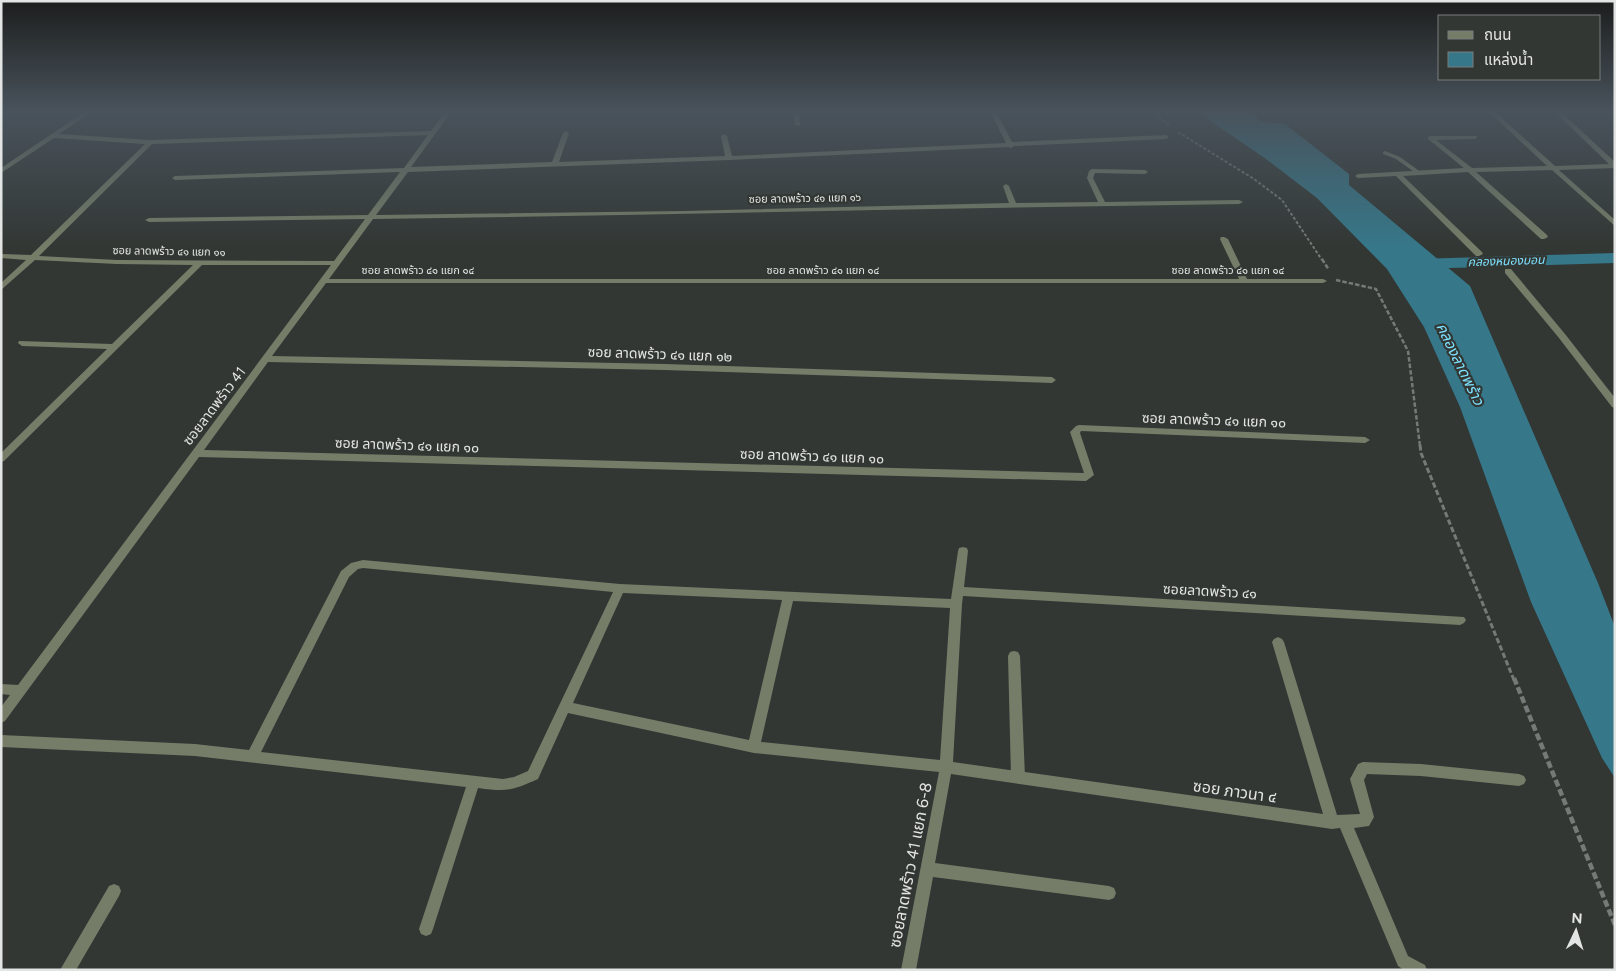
<svg xmlns="http://www.w3.org/2000/svg" width="1616" height="971" font-family="Figtree,'Noto Sans Thai',sans-serif">
<style>
.water{fill:#367789}
.lines{fill:none;stroke-linecap:round;stroke-linejoin:round}
.canal{fill:#367789;fill-rule:evenodd}
.path-far3{stroke:#757977;stroke-width:2;stroke-dasharray:3 2;stroke-linecap:butt}
.path-far2{stroke:#757977;stroke-width:2.5;stroke-dasharray:4.5 2;stroke-linecap:butt}
.path-far1{stroke:#757977;stroke-width:3;stroke-dasharray:5.5 2.5;stroke-linecap:butt}
.path{stroke:#757977;stroke-width:4.5;stroke-dasharray:7 3;stroke-linecap:butt}
.service{fill:#757d68;fill-rule:evenodd}
.minor{fill:#757d68;fill-rule:evenodd}
.labels{text-anchor:middle;stroke-width:4.5;stroke-linejoin:round;paint-order:stroke}
.far-street-label{font-size:11px;fill:#e2e5e3;stroke:#323734}
.far-water-label{font-size:12px;font-style:italic;fill:#7de0fd;stroke:#323734}
.street-label{font-size:14px;fill:#e2e5e3;stroke:#323734}
.water-label{font-size:15px;font-style:italic;fill:#7de0fd;stroke:#323734}
.near-street-label{font-size:16px;fill:#e2e5e3;stroke:#323734}
</style>
<rect width="100%" height="100%" fill="#323734"/>
<!-- water -->
<path class="water" d="M 1196,111 L 1250,111 L 1260,121 L 1285,124 L 1349,174 L 1349,185 L 1470,286 L 1598,583 L 1615,627 L 1615,778 L 1602,758 L 1531,602 L 1460,407 L 1424,327 L 1387,269 L 1317,198 L 1266,159 Z"/>
<g class="lines">
<!-- canal -->
<path class="canal" d="M 1615,253 L 1615,263 L 1417,269 L 1412,267 L 1409,264 L 1412,261 L 1417,259 Z"/>
<!-- path-far3 -->
<path class="path-far3" d="M 1151,111 L 1169,125
M 1178,132 L 1254,179 L 1282,200 L 1322,260"/>
<!-- path-far2 -->
<path class="path-far2" d="M 1322,259 L 1329,270
M 1336,280 L 1376,289 L 1408,351 L 1420,446"/>
<!-- path-far1 -->
<path class="path-far1" d="M 1420,445 L 1421,453 L 1514,680"/>
<!-- path -->
<path class="path" d="M 1514,678 L 1615,925"/>
<!-- service -->
<path class="service" d="M 1385,151 L 1400,157 L 1422,173 L 1417,174 L 1396,159 L 1383,154 L 1383,152 Z
M 1221,237 L 1224,237 L 1228,239 L 1248,281 L 1247,283 L 1241,283 L 1240,281 L 1220,239 Z
M 1014,651 L 1018,652 L 1020,656 L 1025,777 L 1023,781 L 1018,783 L 1013,781 L 1011,777 L 1008,656 L 1010,652 Z"/>
<!-- minor -->
<path class="minor" d="M 86,111 L 93,111 L 59,134 L 150,140 L 431,131 L 446,111 L 452,111 L 411,167 L 552,162 L 563,133 L 566,131 L 569,133 L 559,162 L 725,156 L 721,136 L 724,134 L 727,136 L 732,156 L 1006,143 L 990,111 L 996,111 L 1012,142 L 1166,135 L 1169,137 L 1166,139 L 1014,146 L 1011,148 L 1008,147 L 729,160 L 408,172 L 376,215 L 684,211 L 1009,203 L 1003,186 L 1006,184 L 1009,186 L 1016,203 L 1098,202 L 1087,178 L 1089,171 L 1092,169 L 1145,170 L 1148,172 L 1145,174 L 1095,173 L 1093,178 L 1105,202 L 1239,200 L 1243,202 L 1239,204 C 950,208 662,215 373,219 L 329,279 L 1323,279 L 1327,281 L 1323,283 L 326,283 L 272,356 L 665,364 L 1052,377 L 1056,380 L 1052,383 L 665,370 L 268,362 L 204,450 L 1084,473 L 1070,432 L 1076,426 L 1079,425 L 1365,437 L 1370,440 L 1365,443 L 1081,431 L 1080,433 L 1094,475 L 1086,481 L 199,457 L 5,721 L 1,723 L 1,707 L 10,695 L 1,694 L 1,684 L 18,685 L 331,265 L 202,265 L 4,461 L 1,462 L 1,453 L 107,349 L 22,346 L 18,343 L 19,341 L 112,344 L 193,265 L 117,264 L 35,260 L 1,290 L 1,283 L 26,260 L 1,258 L 1,254 L 31,255 L 145,144 L 54,138 L 1,173 L 1,168 ZM 428,135 L 404,168 L 175,176 L 172,178 L 175,180 L 400,172 L 368,215 L 149,218 L 145,220 L 149,222 L 365,219 L 334,261 L 117,260 L 39,256 L 152,144 Z
M 793,111 L 799,111 L 800,126 L 795,125 Z
M 906,111 L 954,111 L 951,113 L 909,113 Z
M 1488,111 L 1494,111 L 1555,166 L 1609,164 L 1554,111 L 1560,111 L 1615,162 L 1615,168 L 1559,170 L 1615,220 L 1615,226 L 1552,170 L 1476,172 L 1547,235 L 1548,237 L 1544,239 L 1541,239 L 1468,172 L 1403,176 L 1482,252 L 1483,254 L 1479,256 L 1476,256 L 1396,176 L 1358,178 L 1355,176 L 1358,174 L 1464,168 L 1428,139 L 1428,137 L 1430,136 L 1477,136 L 1477,138 L 1475,139 L 1436,140 L 1472,168 L 1547,166 Z
M 1505,269 L 1511,269 L 1565,334 L 1615,398 L 1615,408 L 1612,407 L 1559,338 L 1505,273 Z
M 963,547 L 967,548 L 968,551 L 964,587 L 1464,617 L 1466,620 L 1464,623 L 1460,625 L 963,596 L 962,604 L 953,762 L 1323,814 L 1272,642 L 1274,639 L 1278,637 L 1282,639 L 1284,642 L 1337,815 L 1360,814 L 1350,779 L 1358,764 L 1363,762 L 1421,764 L 1519,774 L 1524,776 L 1526,780 L 1524,784 L 1519,786 L 1421,776 L 1367,774 L 1364,780 L 1374,817 L 1369,826 L 1354,828 L 1408,956 L 1425,965 L 1427,970 L 1404,970 L 1398,966 L 1340,828 L 1332,829 L 951,774 L 935,863 L 1109,886 L 1114,888 L 1116,893 L 1114,898 L 1109,900 L 933,877 L 916,970 L 901,970 L 939,772 L 754,753 L 568,713 L 538,779 C 511,791 507,792 478,788 L 433,929 L 431,934 L 426,936 L 421,934 L 419,929 L 466,787 L 195,756 L 1,747 L 1,735 L 195,744 L 249,750 L 341,571 L 351,563 L 363,560 L 620,584 L 951,599 L 958,551 L 959,548 ZM 363,568 L 613,592 L 528,771 L 514,777 L 503,779 L 261,752 L 349,577 L 358,569 ZM 623,593 L 782,600 L 749,740 L 573,703 ZM 793,601 L 950,608 L 940,760 L 761,742 Z
M 114,884 L 119,886 L 121,891 L 119,896 L 76,970 L 60,970 L 109,886 Z"/>
</g>
<!-- sky -->
<linearGradient id="sky" x2="0" y2="1"><stop stop-color="#1c1e1d"/><stop offset="0.45" stop-color="#49535c"/><stop offset="1" stop-color="#49535c" stop-opacity="0"/></linearGradient>
<rect width="1616" height="247" fill="url(#sky)"/>
<g class="labels">
<!-- far-street labels -->
<g class="far-street-label">
<text transform="translate(805 198) rotate(-1)" y="4">ซอย ลาดพร้าว ๔๑ แยก ๑๖</text>
<text transform="translate(169 251) rotate(1)" y="4">ซอย ลาดพร้าว ๔๑ แยก ๑๑</text>
<text x="418" y="274">ซอย ลาดพร้าว ๔๑ แยก ๑๔</text>
<text x="823" y="274">ซอย ลาดพร้าว ๔๑ แยก ๑๔</text>
<text x="1228" y="274">ซอย ลาดพร้าว ๔๑ แยก ๑๔</text>
</g>
<!-- far-water labels -->
<g class="far-water-label">
<text transform="translate(1506 261) rotate(-2)" y="4">คลองหนองบอน</text>
</g>
<!-- street labels -->
<g class="street-label">
<text transform="translate(660 354) rotate(2)" y="5">ซอย ลาดพร้าว ๔๑ แยก ๑๒</text>
<text transform="translate(214 406) rotate(-53)" y="5">ซอยลาดพร้าว 41</text>
<text transform="translate(1214 420) rotate(2)" y="5">ซอย ลาดพร้าว ๔๑ แยก ๑๐</text>
<text transform="translate(407 445) rotate(2)" y="5">ซอย ลาดพร้าว ๔๑ แยก ๑๐</text>
<text transform="translate(812 456) rotate(2)" y="5">ซอย ลาดพร้าว ๔๑ แยก ๑๐</text>
<text transform="translate(1210 591) rotate(3)" y="5">ซอยลาดพร้าว ๔๑</text>
</g>
<!-- water labels -->
<g class="water-label">
<text transform="translate(1460 364) rotate(64)" y="5">คลองลาดพร้าว</text>
</g>
<!-- near-street labels -->
<g class="near-street-label">
<text transform="translate(1235 791) rotate(8)" y="6">ซอย ภาวนา ๔</text>
<text transform="translate(910 865) rotate(-79)" y="6">ซอยลาดพร้าว 41 แยก 6-8</text>
</g>
</g>
<!-- border -->
<rect width="1616" height="971" fill="none" stroke="#e2e5e3" stroke-width="5"/>
<!-- legend -->
<rect x="1438" y="15" width="162" height="65" fill="#323734" stroke="#787d7a"/>
<rect x="1448" y="31" width="25" height="8" fill="#757d68" stroke="#787d7a"/>
<text x="1484" y="40" font-size="15" fill="#e2e5e3">ถนน</text>
<rect x="1448" y="52" width="25" height="15" fill="#367789" stroke="#787d7a"/>
<text x="1484" y="65" font-size="15" fill="#e2e5e3">แหล่งน้ำ</text>
<!-- north arrow -->
<g transform="translate(1576 931) rotate(4)" stroke="#323734" stroke-width="4" paint-order="stroke">
<path d="M0-4L9 19L0 12L-9 19Z" fill="#e2e5e3"/>
<text y="-8" font-size="14" font-weight="bold" text-anchor="middle" fill="#e2e5e3">N</text>
</g>
</svg>
